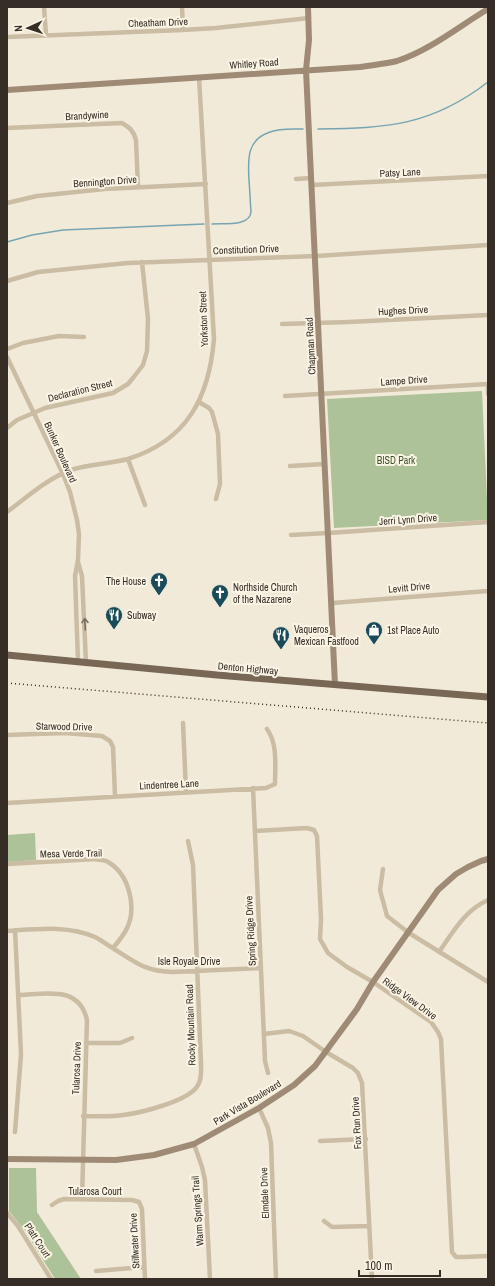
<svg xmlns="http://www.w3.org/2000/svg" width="495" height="1286" font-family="'Archivo Narrow',sans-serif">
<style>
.green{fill:#adc298}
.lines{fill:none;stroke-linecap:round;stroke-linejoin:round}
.stream{stroke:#76a5b1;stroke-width:1.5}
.street{stroke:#cbbca4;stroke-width:4.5}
.secondary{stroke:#9f8b75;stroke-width:6}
.primary{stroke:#796756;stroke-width:7}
.rail{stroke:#362e26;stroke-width:1.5;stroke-dasharray:1 3;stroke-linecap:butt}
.oneway{stroke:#796e5f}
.labels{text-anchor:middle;stroke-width:4;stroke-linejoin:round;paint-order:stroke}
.street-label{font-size:10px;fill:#362e26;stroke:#faf4e5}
.park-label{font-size:10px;fill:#3e5529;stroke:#faf4e5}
.poi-label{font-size:10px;fill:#362e26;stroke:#faf4e5;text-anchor:start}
</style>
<rect width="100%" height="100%" fill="#f2ead9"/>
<!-- green -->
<path class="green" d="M 482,391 L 488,520 L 334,528 L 327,399 Z
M 35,833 L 36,860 L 7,862 L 7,835 Z
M 9,1168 L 36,1168 L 37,1212 L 81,1279 L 55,1279 L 25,1231 L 9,1211 Z"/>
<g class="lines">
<!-- stream -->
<path class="stream" d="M 318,129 C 387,128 431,126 488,82
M 212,224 C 223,223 251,227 251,211 C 250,201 250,191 249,181 C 248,160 246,140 270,132 C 280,128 292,129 303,129
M 7,242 L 32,235 L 63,230 L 204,224"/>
<!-- street -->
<path class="street" d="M 44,7 L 46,35
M 182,7 L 183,30
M 7,37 L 183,30 L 216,28 L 309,18
M 7,128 L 122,123 C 129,127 134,131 136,140 L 138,188
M 296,179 L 312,178
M 312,185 L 488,176
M 7,203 L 37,196 L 105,189 L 206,184
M 7,281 L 38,272 L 128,263 L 316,256 L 488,245
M 282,324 L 349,322 L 488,315
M 7,349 L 23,343 L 59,336 L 84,337
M 7,357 L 63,474 L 70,492 L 77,520 L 79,534 L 78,560 L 75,576 L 78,662
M 488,384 L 488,394
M 285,396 L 488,384
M 199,402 L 209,408 L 212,412 L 218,434 L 220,484 L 216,499
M 7,428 L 17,420 L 45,408 L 113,393 L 128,384 L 133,378 L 143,365 L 147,351 L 148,319 L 142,262
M 128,459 L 145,505
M 290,466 L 325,464
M 7,512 C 27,497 48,478 71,470 C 89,464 109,464 128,459 C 188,440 209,397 214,339 L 199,77
M 291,535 L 328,533 L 488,522
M 78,562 L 82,576 L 86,663
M 332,603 L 488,591
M 183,723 L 186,792
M 7,735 L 65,733 L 102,736 L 110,741 L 113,747 L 115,796
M 253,788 L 265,1061 L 268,1073
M 7,803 L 266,788 L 275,784 C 275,767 278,744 267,729
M 255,831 L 307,828 L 314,830 L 317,836 L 321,919 L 320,939 L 328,953 L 347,967 L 373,982 L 431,1022 L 438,1032 L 441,1039 L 452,1252 L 456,1257 L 464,1257 L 488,1256
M 7,864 L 96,859 C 100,860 105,860 108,862 C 129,874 137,907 127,928 C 124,935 118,942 113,948
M 383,869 L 380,890 L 387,916 L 409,933 L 488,982
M 15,930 L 21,1054 L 15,1132
M 7,931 C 37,929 68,925 95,937 C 101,940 106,944 111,947 C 135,962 144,971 173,972 L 261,968
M 439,952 C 453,932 465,910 488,900
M 19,995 C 46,994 79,985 87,1020 L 82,1199
M 264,1034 L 289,1031 L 303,1036 L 326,1052 L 353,1068 L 358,1073 L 362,1083 L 372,1279
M 86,1043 L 120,1043 L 132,1038
M 259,1108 L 268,1128 L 271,1143 L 276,1279
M 83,1116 C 97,1116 110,1117 123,1115 C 140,1113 190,1101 198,1085 C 202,1079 201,1071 201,1064 L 193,865 L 188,841
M 320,1141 L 366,1139
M 194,1144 L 202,1167 L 205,1180 L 210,1279
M 52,1205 L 58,1201 L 64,1199 L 132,1200 L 139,1202 L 142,1209 L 145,1279
M 7,1213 L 18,1226 L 51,1279
M 324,1221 L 332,1227 L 369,1226
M 96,1271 L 144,1267"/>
<!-- secondary -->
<path class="secondary" d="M 308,7 L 309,40 L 306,70 L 335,685
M 7,90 L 360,67 C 372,65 385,64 397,61 C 430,50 458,27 488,9
M 7,1159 L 116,1160 L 154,1155 L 194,1144 L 259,1108 L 294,1085 L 315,1066 L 357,1009 L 373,982 L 438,890 L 456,874 L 468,867 L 481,861 L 488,859"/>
<!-- primary -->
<path class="primary" d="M 7,655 L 217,675 L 488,697"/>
<!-- rail -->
<path class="rail" d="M 7,683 L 488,723"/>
</g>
<!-- one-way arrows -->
<defs><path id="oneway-shaft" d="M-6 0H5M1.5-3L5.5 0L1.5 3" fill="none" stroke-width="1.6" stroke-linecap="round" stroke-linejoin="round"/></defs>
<use class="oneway" href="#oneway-shaft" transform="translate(85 624) rotate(-93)"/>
<!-- icons -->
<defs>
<g id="church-pin" transform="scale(0.9)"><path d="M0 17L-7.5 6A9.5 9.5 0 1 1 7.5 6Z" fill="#1a4b59" stroke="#faf4e5"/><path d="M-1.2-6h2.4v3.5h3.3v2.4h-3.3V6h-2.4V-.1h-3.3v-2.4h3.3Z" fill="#fff"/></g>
<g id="restaurant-pin" transform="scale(0.9)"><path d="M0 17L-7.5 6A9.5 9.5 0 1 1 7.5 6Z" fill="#1a4b59" stroke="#faf4e5"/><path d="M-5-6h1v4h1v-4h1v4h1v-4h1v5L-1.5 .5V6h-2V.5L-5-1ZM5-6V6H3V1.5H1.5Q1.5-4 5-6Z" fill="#fff"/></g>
<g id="shop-pin" transform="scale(0.9)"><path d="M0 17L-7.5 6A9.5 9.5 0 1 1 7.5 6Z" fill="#1a4b59" stroke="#faf4e5"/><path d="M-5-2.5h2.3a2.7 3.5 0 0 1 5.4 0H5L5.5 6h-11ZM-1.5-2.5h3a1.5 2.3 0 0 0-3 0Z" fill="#fff"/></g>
</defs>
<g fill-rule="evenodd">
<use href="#church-pin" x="159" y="581"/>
<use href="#church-pin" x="220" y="593"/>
<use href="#restaurant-pin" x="114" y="615"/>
<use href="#shop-pin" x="374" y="630"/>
<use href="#restaurant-pin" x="281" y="635"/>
</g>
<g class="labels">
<!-- street labels -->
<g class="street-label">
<text transform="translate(158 22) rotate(-2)" y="4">Cheatham Drive</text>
<text transform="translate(254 63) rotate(-4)" y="4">Whitley Road</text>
<text transform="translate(87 115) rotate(-3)" y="4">Brandywine</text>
<text transform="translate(400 172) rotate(-3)" y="4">Patsy Lane</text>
<text transform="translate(105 181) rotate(-4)" y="4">Bennington Drive</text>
<text transform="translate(246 249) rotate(-2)" y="4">Constitution Drive</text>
<text transform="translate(403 310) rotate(-3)" y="4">Hughes Drive</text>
<text transform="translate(203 319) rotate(-92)" y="4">Yorkston Street</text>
<text transform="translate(310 346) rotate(-93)" y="4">Chapman Road</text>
<text transform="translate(404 380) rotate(-4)" y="4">Lampe Drive</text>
<text transform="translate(80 390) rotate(-14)" y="4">Declaration Street</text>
<text transform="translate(61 452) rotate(66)" y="4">Bunker Boulevard</text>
<text transform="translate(408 519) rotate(-4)" y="4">Jerri Lynn Drive</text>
<text transform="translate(409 587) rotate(-5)" y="4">Levitt Drive</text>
<text transform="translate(248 668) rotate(5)" y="4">Denton Highway</text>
<text transform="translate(64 726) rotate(1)" y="4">Starwood Drive</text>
<text transform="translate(169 784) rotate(-3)" y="4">Lindentree Lane</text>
<text transform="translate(71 853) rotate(-1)" y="4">Mesa Verde Trail</text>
<text transform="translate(250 931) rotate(-93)" y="4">Spring Ridge Drive</text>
<text x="189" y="965">Isle Royale Drive</text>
<text transform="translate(410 998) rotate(36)" y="4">Ridge View Drive</text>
<text transform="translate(190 1025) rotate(-92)" y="4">Rocky Mountain Road</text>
<text transform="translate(76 1068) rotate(-88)" y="4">Tularosa Drive</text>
<text transform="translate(247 1102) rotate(-31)" y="4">Park Vista Boulevard</text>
<text transform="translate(356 1123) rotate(-93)" y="4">Fox Run Drive</text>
<text x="95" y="1195">Tularosa Court</text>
<text transform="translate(264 1193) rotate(-92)" y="4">Elmdale Drive</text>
<text transform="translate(197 1211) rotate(-94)" y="4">Warm Springs Trail</text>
<text transform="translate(38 1240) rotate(57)" y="4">Platt Court</text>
<text transform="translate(134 1241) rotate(-93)" y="4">Stillwater Drive</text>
</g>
<!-- park labels -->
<g class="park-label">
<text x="396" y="464">BISD Park</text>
</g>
<!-- poi labels -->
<g class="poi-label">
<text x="146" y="585" text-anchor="end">The House</text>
<text x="233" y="591">Northside Church<tspan x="233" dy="12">of the Nazarene</tspan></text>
<text x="127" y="619">Subway</text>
<text x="294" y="633">Vaqueros<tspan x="294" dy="12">Mexican Fastfood</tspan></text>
<text x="387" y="634">1st Place Auto</text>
</g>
</g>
<!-- border -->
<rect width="495" height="1286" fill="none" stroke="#362e26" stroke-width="16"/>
<!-- north arrow -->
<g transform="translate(28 28) rotate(267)" stroke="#faf4e5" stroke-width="3" paint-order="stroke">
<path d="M0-3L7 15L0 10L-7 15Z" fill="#362e26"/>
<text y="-6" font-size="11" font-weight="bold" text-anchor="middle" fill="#362e26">N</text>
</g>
<!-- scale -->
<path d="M359 1270v6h81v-6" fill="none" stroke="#362e26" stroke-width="2"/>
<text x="365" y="1270" font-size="12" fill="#362e26" stroke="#faf4e5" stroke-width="3" paint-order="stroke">100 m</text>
</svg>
